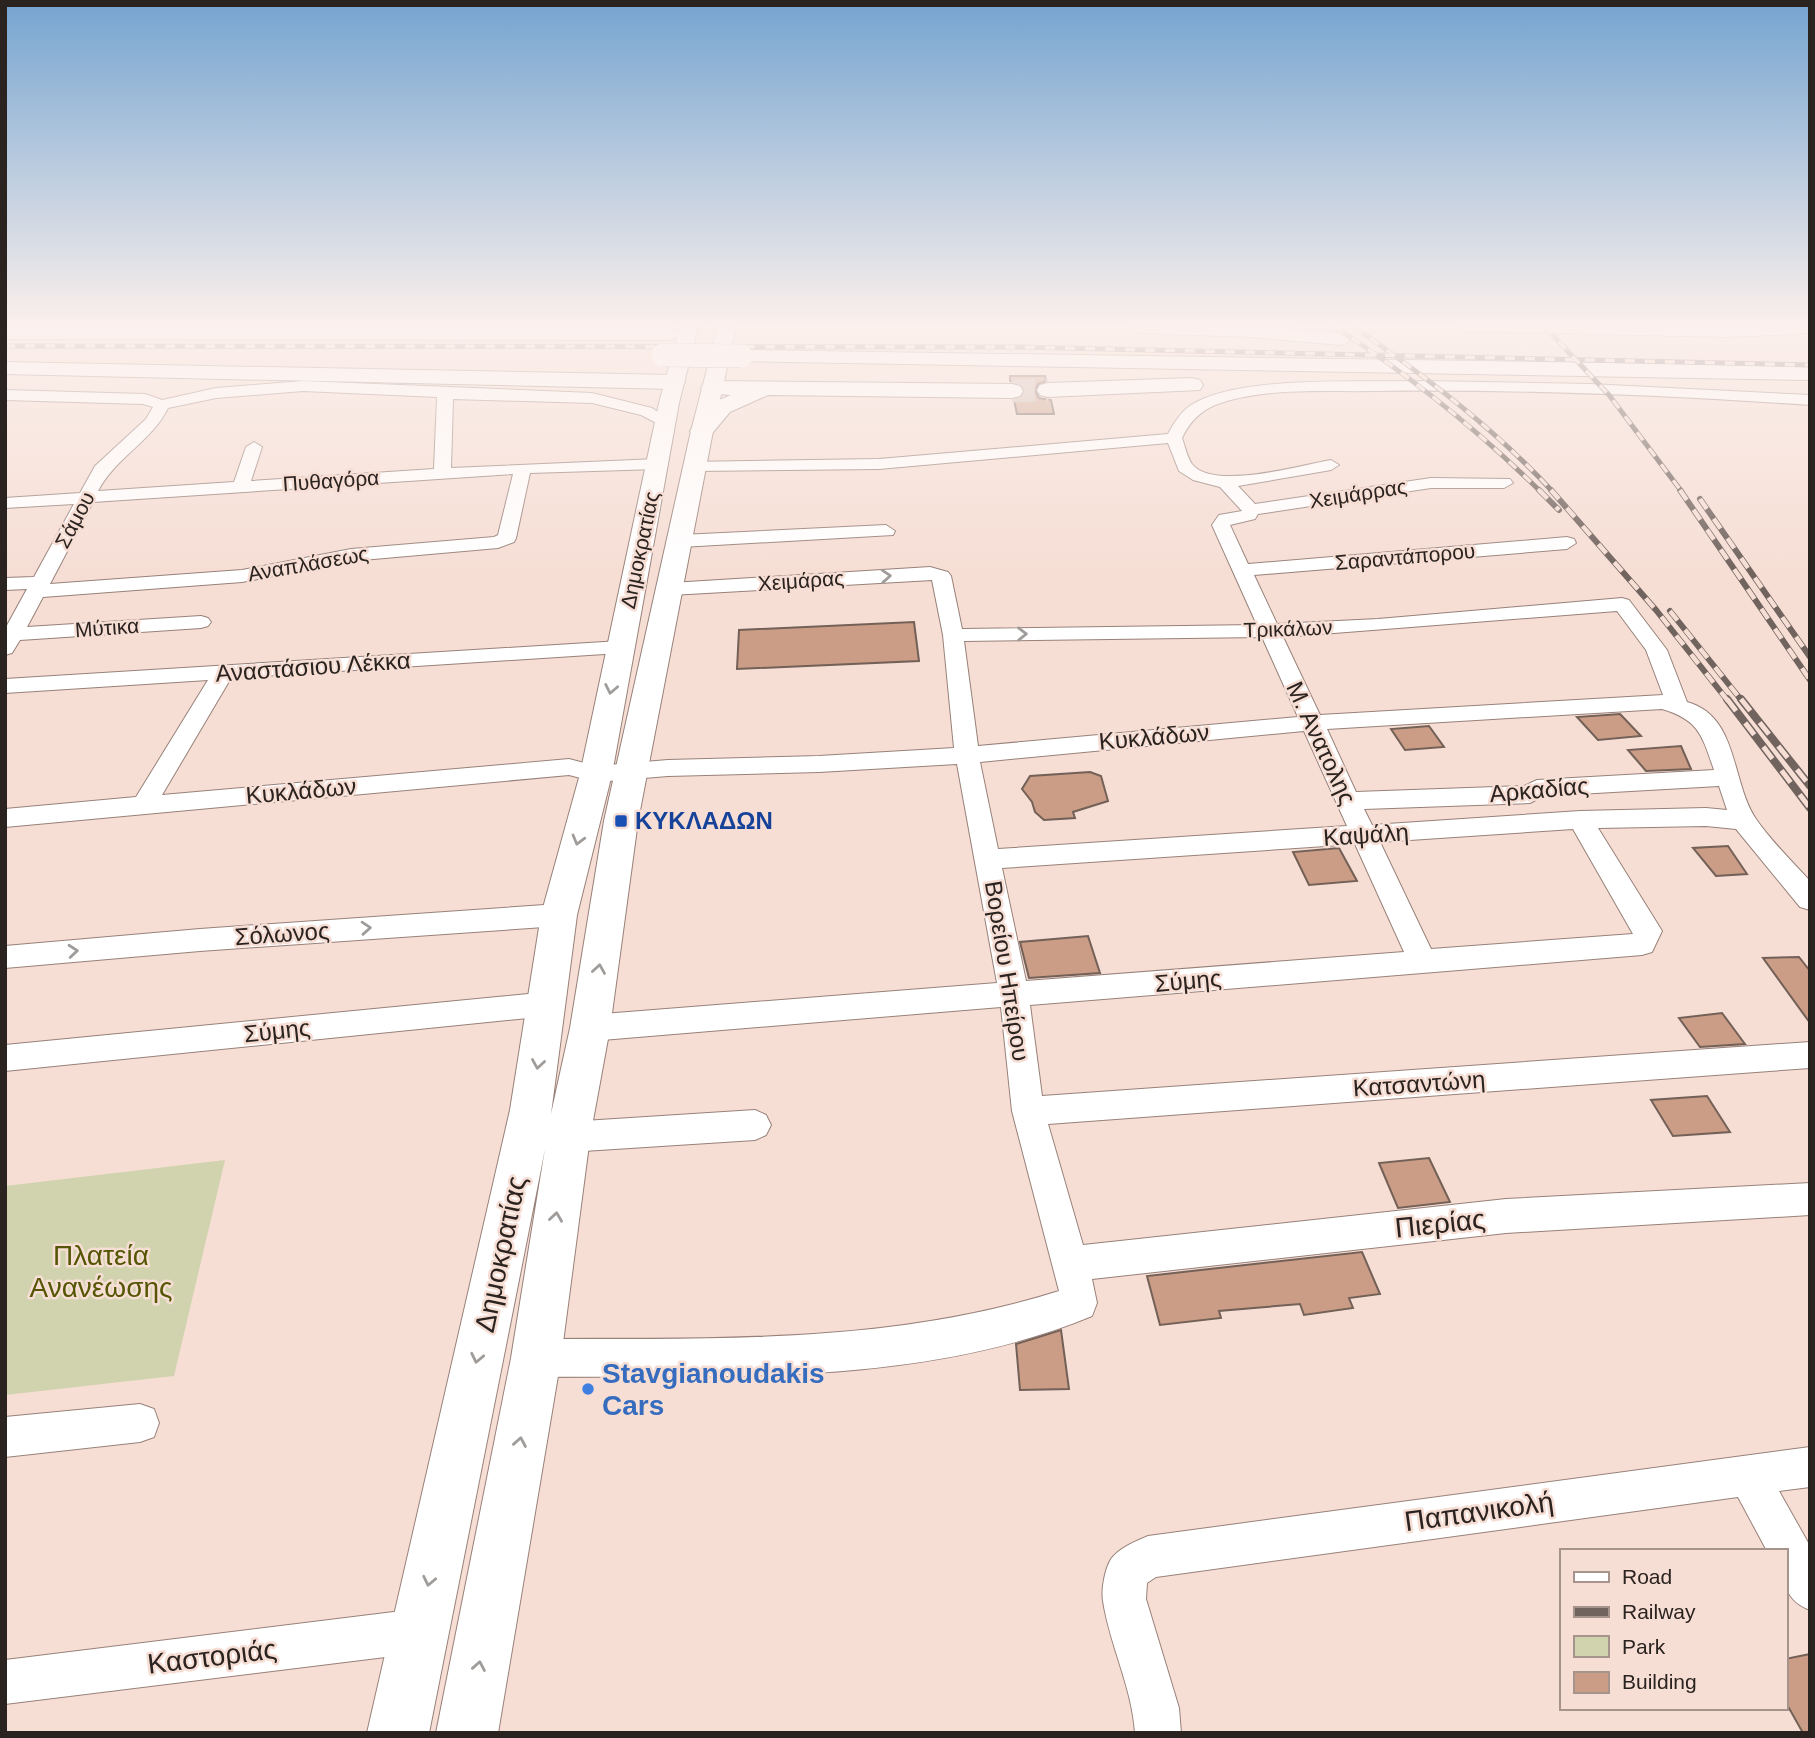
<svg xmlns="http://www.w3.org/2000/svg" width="1815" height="1738" font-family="Arial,sans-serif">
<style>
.green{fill:#d1d3ae}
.building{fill:#cb9d86;stroke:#736057;stroke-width:2}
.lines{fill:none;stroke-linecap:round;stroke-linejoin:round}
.highway-tunnel{stroke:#cdb9b1;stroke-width:23;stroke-dasharray:23 11;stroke-linecap:butt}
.minor-casing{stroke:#978179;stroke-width:2}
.major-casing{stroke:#978179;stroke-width:2}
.highway-casing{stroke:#978179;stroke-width:2}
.minor{fill:#fff;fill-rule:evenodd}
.major{fill:#fff;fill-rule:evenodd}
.highway{fill:#fff;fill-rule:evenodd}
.rail-far2-casing{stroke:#71635e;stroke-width:5}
.rail-far1-casing{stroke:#71635e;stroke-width:6}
.rail-casing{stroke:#71635e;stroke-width:8}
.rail-far2{stroke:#f6ded5;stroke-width:3.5;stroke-dasharray:10;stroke-linecap:butt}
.rail-far1{stroke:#f6ded5;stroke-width:4.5;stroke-dasharray:12;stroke-linecap:butt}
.rail{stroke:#f6ded5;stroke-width:5;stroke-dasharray:15;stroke-linecap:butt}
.highway-bridge-casing{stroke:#978179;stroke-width:24;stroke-linecap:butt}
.highway-bridge{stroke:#fff;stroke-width:23}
.oneway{stroke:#a09c9a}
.transit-dot{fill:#1a4fb4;stroke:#f6ded5;stroke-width:2.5}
.shop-dot{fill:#3f7fe0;stroke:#f6ded5;stroke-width:2.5}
.labels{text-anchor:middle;stroke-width:5;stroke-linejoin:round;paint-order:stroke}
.far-street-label{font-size:21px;fill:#2b231f;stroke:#f6ded5}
.street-label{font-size:24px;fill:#2b231f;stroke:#f6ded5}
.transit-label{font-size:24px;font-weight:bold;fill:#164399;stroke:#f6ded5;text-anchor:start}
.near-street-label{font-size:28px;fill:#2b231f;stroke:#f6ded5}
.near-park-label{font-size:28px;fill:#545603;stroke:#f6ded5}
.near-shop-label{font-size:28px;font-weight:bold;fill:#366cbe;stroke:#f6ded5;text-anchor:start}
</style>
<rect width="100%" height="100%" fill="#f6ded5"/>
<!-- green -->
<path class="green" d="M 225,1160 L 174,1376 L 5,1395 L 5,1186 Z"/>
<!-- building -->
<path class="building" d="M 1010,376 L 1045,376 L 1046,381 L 1038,384 L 1035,391 L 1039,398 L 1051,400 L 1054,414 L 1017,414 L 1014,400 L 1022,397 L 1025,390 L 1021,383 L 1010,381 Z
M 914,622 L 919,661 L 737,669 L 739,630 Z
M 1620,714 L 1641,736 L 1598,740 L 1577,717 Z
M 1429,726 L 1444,747 L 1405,750 L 1391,729 Z
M 1681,746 L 1691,769 L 1646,771 L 1628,750 Z
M 1090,772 L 1101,776 L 1108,801 L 1073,812 L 1075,818 L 1044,820 L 1035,812 L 1032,802 L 1022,789 L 1030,776 Z
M 1728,846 L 1747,874 L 1716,876 L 1693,848 Z
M 1339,848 L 1357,881 L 1309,885 L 1293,852 Z
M 1088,936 L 1100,973 L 1029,978 L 1020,942 Z
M 1799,957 L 1810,971 L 1810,1023 L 1763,958 Z
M 1722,1013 L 1745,1044 L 1700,1047 L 1679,1018 Z
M 1707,1096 L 1730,1132 L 1673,1136 L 1651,1100 Z
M 1429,1158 L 1450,1202 L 1398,1208 L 1379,1163 Z
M 1362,1252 L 1380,1294 L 1349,1298 L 1353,1308 L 1304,1315 L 1300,1304 L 1219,1311 L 1221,1318 L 1160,1325 L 1147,1276 Z
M 1061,1330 L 1069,1389 L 1020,1390 L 1016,1344 Z
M 1810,1654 L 1810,1733 L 1803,1733 L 1785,1701 L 1785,1659 Z"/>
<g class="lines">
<!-- highway-tunnel -->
<path class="highway-tunnel" d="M 1012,391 L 1048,390"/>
<!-- minor casing -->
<g class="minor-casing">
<path id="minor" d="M 1457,327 L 1810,327 L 1810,333 L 1727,337 L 1464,331 Z
M 303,381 L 592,393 L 652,408 L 674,423 L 666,428 L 641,415 L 592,403 L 453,399 L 451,468 L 657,459 L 665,464 L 657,469 L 530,473 L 516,538 L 514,542 L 498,548 L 351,561 L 242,582 L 43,597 L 27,627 L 201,616 L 208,618 L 211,622 L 208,626 L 201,628 L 20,640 L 12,653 L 5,655 L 5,629 L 27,589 L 5,590 L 5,578 L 34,577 L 74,504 L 5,508 L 5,498 L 80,493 L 95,466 L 146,419 L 153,407 L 143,404 L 5,400 L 5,390 L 145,394 L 162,400 L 216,388 ZM 303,391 L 437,397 L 434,469 L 251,481 L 262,447 L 254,442 L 246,447 L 234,482 L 98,491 C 116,457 152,441 168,408 L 216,398 ZM 513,474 L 498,535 L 494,537 L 351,549 L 242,570 L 50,584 L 93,502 Z
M 1424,381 L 1590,384 L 1810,395 L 1810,405 C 1664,395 1519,389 1374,391 C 1322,392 1264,387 1215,405 C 1199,412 1189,423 1182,438 C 1185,446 1187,457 1192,464 C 1213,491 1301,465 1331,460 L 1339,465 L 1331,470 L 1238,486 L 1255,504 L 1431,478 L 1510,479 L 1513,483 L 1504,488 L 1431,488 L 1258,514 L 1255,519 L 1230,525 L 1248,564 L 1567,537 L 1574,539 L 1576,543 L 1567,549 L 1254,575 L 1277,624 L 1378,619 L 1622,598 L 1629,600 L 1667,650 L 1687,702 C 1739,716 1731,783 1756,819 C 1771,841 1792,861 1810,881 L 1810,910 L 1800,907 L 1736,829 L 1706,826 L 1598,828 L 1662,931 L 1652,952 L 1642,955 L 1030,1005 L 1042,1096 L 1810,1042 L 1810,1068 L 1048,1124 L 1083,1245 L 1506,1199 L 1810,1183 L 1810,1215 L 1506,1233 L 1092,1279 L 1097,1303 L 1092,1316 C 918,1388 720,1375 536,1377 L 523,1371 L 517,1358 L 523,1345 L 536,1339 C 714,1338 887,1345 1059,1291 L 1012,1111 L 1001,1007 L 590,1041 L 579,1037 L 575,1028 L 579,1019 L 590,1015 L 997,983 L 957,764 L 819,772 L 668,776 L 596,782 L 569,775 L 5,827 L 5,809 L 136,797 L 208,680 L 5,693 L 5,679 L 620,641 L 627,643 L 631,647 L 627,651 L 620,653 L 231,678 L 162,795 L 569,759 L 596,766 L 668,760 L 819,756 L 954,748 L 943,635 L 932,580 L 671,595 L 664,593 L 661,589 L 664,585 L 671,583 L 930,567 L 948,572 L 951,576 L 962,629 L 1257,625 L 1212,525 L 1219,515 L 1242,511 L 1220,487 L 1193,480 L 1179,471 L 1168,443 L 879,469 L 695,471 L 689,470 L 687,466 L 689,462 L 879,459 L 1168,434 C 1174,422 1181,412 1191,405 C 1241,374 1364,383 1424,381 ZM 1617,611 L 1646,650 L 1663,695 L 1320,715 L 1283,637 ZM 1262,637 L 1298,717 L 978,746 L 964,641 ZM 1662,709 C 1699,720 1702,735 1714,770 L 1537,780 L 1524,786 L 1356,792 L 1327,729 ZM 1304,731 L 1347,826 L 998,849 L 980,762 ZM 1719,786 L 1727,810 L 1706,808 L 1580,811 L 1372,825 L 1364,809 L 1530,803 L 1543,796 ZM 1573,829 L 1633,934 L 1431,949 L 1380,842 ZM 1355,844 L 1404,952 L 1026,981 L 1002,868 Z
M 886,525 L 895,531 L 893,535 L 681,547 L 672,541 L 681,535 Z
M 559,904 L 569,908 L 573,915 L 569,922 L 559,926 L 200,951 L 5,968 L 5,946 L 200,929 Z
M 548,992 L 558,995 L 563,1004 L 558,1013 L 548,1016 L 5,1071 L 5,1045 Z
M 755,1110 L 766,1115 L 771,1125 L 766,1135 L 755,1140 L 568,1152 L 557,1148 L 552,1137 L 557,1126 L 568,1122 Z
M 140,1404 L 154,1409 L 159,1423 L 154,1437 L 140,1442 L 5,1457 L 5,1417 Z
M 1810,1447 L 1810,1487 L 1779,1491 L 1810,1546 L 1810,1610 C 1780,1598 1785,1578 1785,1551 L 1767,1551 L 1738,1497 L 1156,1577 L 1147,1583 L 1146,1599 L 1179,1708 L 1181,1733 L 1135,1733 C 1132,1687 1110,1646 1103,1601 C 1101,1589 1105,1569 1111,1559 C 1119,1548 1136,1541 1148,1536 Z
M 418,1609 L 433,1616 L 440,1631 L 433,1646 L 418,1653 L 5,1704 L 5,1660 Z"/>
</g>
<!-- major casing -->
<g class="major-casing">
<path id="major" d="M 680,327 L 698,327 L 679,403 L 612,774 L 577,915 L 551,1114 L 570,1028 L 604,821 L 691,431 L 718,327 L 736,327 L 713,431 L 638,821 L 610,1028 L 590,1137 L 561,1358 L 498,1733 L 436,1733 L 511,1358 L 545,1149 L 429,1733 L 367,1733 L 510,1110 L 541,915 L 580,774 L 659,403 Z"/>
</g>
<!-- highway casing -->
<g class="highway-casing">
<path id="highway" d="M 5,327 L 668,328 L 675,330 L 678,334 L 675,338 L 668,340 L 5,339 Z
M 1130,327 L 1273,327 L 1340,333 L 1347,335 L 1350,339 L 1347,343 L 1340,345 L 1252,337 L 1140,333 L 1133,331 Z
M 741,350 L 1810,366 L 1810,380 L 733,361 L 730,356 L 733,351 Z
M 5,362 L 674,375 L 682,377 L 685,382 L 682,387 L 674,389 L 5,374 Z
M 1192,378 L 1200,380 L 1203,385 L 1200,390 L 1048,397 L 1040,395 L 1037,390 L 1040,385 L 1048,383 Z
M 712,381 L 1012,384 L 1020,386 L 1023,391 L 1020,396 L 1012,398 L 768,395 L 730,412 L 710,436 L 694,436 L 690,431 L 714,402 L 731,395 L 704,393 L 701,388 L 704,383 Z"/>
</g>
<!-- minor -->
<use href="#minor" class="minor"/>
<!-- major -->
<use href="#major" class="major"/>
<!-- highway -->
<use href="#highway" class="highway"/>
<!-- rail-far2 casing -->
<g class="rail-far2-casing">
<path id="rail-far2" d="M 1335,327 C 1409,375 1478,430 1541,492
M 1354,327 C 1425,376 1494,428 1553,492
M 1545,327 L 1609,395 L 1682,492
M 5,346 L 1017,347 L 1810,365"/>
</g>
<!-- rail-far1 casing -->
<g class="rail-far1-casing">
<path id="rail-far1" d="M 1539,490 L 1559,510
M 1551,490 L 1656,610 L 1728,701
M 1680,490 L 1810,680
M 1700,499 L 1810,657
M 1670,611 L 1742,701"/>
</g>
<!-- rail casing -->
<g class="rail-casing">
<path id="rail" d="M 1727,699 L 1810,808
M 1741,699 L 1810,786"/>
</g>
<!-- rail-far2 -->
<use href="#rail-far2" class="rail-far2"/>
<!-- rail-far1 -->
<use href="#rail-far1" class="rail-far1"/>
<!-- rail -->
<use href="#rail" class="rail"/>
<!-- highway-bridge casing -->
<g class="highway-bridge-casing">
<path id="highway-bridge" d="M 663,355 L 741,356"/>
</g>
<!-- highway-bridge -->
<use href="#highway-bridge" class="highway-bridge"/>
</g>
<!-- one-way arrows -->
<defs><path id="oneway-chevron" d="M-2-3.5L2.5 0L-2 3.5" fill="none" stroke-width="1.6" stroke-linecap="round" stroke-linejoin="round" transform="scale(1.75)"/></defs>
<g class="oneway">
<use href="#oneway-chevron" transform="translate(886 576) rotate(-4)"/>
<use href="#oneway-chevron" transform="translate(1022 634) rotate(-1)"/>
<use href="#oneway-chevron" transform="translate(611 689) rotate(101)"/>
<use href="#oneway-chevron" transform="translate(578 840) rotate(105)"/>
<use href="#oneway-chevron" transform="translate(366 928) rotate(-4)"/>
<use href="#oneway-chevron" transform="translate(73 951) rotate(-5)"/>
<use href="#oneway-chevron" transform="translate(599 969) rotate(-81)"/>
<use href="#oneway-chevron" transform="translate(538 1064) rotate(99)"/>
<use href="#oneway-chevron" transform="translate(556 1217) rotate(-82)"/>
<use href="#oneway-chevron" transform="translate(477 1358) rotate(102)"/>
<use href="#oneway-chevron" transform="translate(520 1442) rotate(-80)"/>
<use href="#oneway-chevron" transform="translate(429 1581) rotate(102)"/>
<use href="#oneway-chevron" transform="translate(479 1666) rotate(-80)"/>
</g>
<!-- sky -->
<linearGradient id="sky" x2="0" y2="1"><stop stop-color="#75a4d0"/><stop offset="0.57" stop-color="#fbf0ec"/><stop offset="1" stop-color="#fbf0ec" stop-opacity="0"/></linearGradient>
<rect width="1815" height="570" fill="url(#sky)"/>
<!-- markers -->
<rect class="transit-dot" x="614" y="814" width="14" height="14" rx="3.5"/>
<circle class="shop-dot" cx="588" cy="1389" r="7"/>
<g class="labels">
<!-- far-street labels -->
<g class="far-street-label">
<text transform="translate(331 481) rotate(-4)" y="7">Πυθαγόρα</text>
<text transform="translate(1358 494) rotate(-9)" y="7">Χειμάρρας</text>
<text transform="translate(75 520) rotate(-62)" y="7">Σάμου</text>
<text transform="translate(640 550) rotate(-78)" y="7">Δημοκρατίας</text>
<text transform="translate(1405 557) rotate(-5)" y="7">Σαραντάπορου</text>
<text transform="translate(308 564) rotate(-10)" y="7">Αναπλάσεως</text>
<text transform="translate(801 581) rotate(-4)" y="7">Χειμάρας</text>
<text transform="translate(107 628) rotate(-4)" y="7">Μύτικα</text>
<text transform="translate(1288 629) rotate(-2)" y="7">Τρικάλων</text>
</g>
<!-- street labels -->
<g class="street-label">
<text transform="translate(313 667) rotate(-4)" y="8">Αναστάσιου Λέκκα</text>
<text transform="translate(1154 737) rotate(-5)" y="8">Κυκλάδων</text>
<text transform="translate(1321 743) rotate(65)" y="8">Μ. Ανατολης</text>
<text transform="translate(1539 790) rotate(-5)" y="8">Αρκαδίας</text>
<text transform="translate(301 791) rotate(-5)" y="8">Κυκλάδων</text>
<text transform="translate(1366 835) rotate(-4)" y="8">Καψάλη</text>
<text transform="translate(282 934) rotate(-4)" y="8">Σόλωνος</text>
<text transform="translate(1007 971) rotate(81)" y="8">Βορείου Ηπείρου</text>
<text transform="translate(1188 981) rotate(-5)" y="8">Σύμης</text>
<text transform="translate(277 1031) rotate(-6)" y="8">Σύμης</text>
<text transform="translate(1419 1084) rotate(-4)" y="8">Κατσαντώνη</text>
</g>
<!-- transit labels -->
<g class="transit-label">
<text x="635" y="829">ΚΥΚΛΑΔΩΝ</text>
</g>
<!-- near-street labels -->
<g class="near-street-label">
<text transform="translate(1440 1223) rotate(-6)" y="10">Πιερίας</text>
<text transform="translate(500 1254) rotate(-78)" y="10">Δημοκρατίας</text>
<text transform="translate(1479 1511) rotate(-8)" y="10">Παπανικολή</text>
<text transform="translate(212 1656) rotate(-7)" y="10">Καστοριάς</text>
</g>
<!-- near-park labels -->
<g class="near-park-label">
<text x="101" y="1265">Πλατεία<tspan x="101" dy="32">Ανανέωσης</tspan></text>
</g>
<!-- near-shop labels -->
<g class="near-shop-label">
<text x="602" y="1383">Stavgianoudakis<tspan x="602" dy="32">Cars</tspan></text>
</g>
</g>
<!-- border -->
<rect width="1815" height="1738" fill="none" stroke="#2b231f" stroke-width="14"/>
<!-- legend -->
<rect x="1560" y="1549" width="228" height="161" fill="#f6ded5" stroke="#a5938c" stroke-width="2"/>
<rect x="1574" y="1572" width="35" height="10" fill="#ffffff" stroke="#a5938c" stroke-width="2"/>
<text x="1622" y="1584" font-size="21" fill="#2b231f">Road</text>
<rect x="1574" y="1607" width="35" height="10" fill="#71635e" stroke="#a5938c" stroke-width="2"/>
<text x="1622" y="1619" font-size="21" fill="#2b231f">Railway</text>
<rect x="1574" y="1636" width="35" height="21" fill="#d1d3ae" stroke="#a5938c" stroke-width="2"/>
<text x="1622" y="1654" font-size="21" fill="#2b231f">Park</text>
<rect x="1574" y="1672" width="35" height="21" fill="#cb9d86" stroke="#a5938c" stroke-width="2"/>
<text x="1622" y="1689" font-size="21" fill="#2b231f">Building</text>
</svg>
